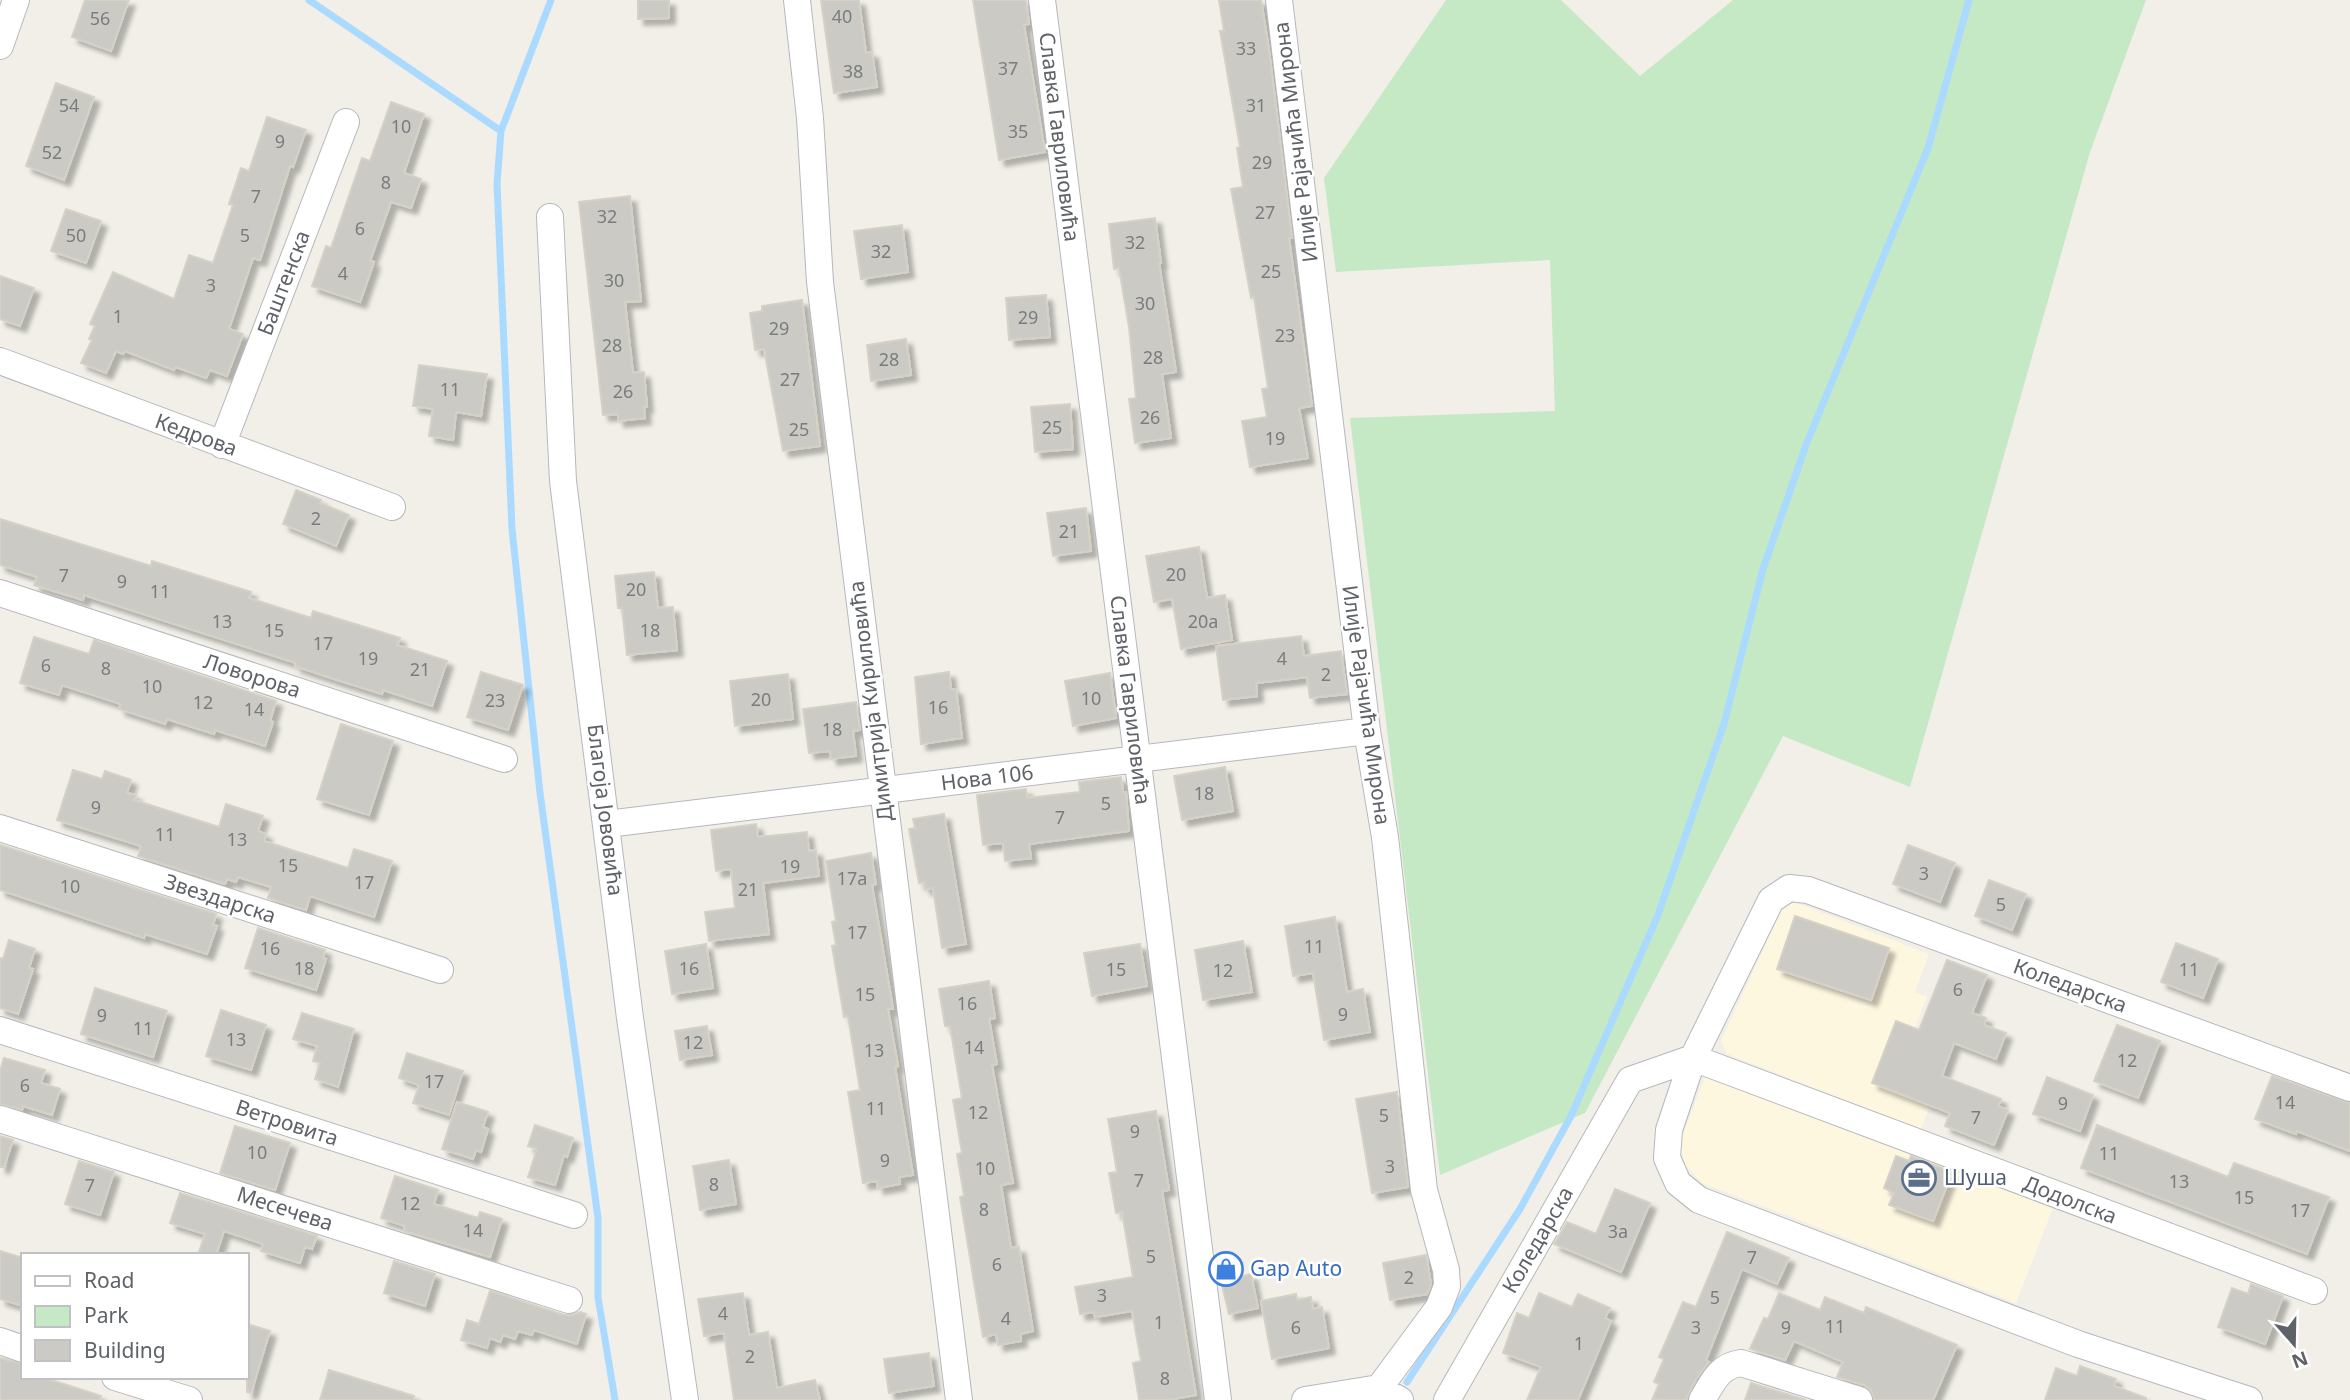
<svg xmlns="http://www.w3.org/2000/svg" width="2350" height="1400" font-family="'Noto Sans',sans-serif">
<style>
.commercial{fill:#fef7e0}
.green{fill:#c5e8c5}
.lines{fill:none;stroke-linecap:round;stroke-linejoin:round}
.stream{stroke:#aadaff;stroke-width:7}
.building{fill:#cccac5;stroke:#d6d1c6;stroke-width:2;filter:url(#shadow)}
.street-casing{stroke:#b5b8bc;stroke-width:28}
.street{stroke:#fff;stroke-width:26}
.labels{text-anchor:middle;stroke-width:5;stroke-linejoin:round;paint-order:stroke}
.number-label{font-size:18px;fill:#7a7d7f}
.street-label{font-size:21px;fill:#5f6368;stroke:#fff}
.service-label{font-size:21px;fill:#4e5e75;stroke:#fff;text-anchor:start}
.shop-label{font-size:21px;fill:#366cbe;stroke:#fff;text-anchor:start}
</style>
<defs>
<filter id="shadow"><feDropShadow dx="6" dy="6" stdDeviation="2" flood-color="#0004"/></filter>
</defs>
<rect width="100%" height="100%" fill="#f1efe8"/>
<!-- commercial -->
<path class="commercial" d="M 1794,902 L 1929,954 L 1915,992 L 1927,997 L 1915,1028 L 1954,1043 L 1921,1129 L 1727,1054 L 1721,1041 L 1783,907 Z
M 1707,1072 L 2054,1205 L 2016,1303 L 1702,1183 L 1686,1166 L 1679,1144 Z"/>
<!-- green -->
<path class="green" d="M 1446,0 L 1561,0 L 1640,76 L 1733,0 L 2146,0 L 2090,152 L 1910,787 L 1783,736 L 1585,1113 L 1440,1175 L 1350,418 L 1555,411 L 1550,260 L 1336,272 L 1324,178 Z"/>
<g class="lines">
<!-- stream -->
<path class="stream" d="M 309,0 L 501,131
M 551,0 L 501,131 L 497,184 L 512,529 L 540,793 L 598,1218 L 598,1297 L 615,1400
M 1407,1382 L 1520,1209 L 1571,1116 L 1658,915 L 1724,724 L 1763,569 L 1806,445 L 1928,148 L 1969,0"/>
</g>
<!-- building -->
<path class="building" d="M 85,0 L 129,0 L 111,51 L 72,37 Z
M 638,0 L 669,0 L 669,18 L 638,19 Z
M 821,0 L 859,0 L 866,53 L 872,52 L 877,87 L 834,93 Z
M 973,0 L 1026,0 L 1029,24 L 1024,25 L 1045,152 L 999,160 Z
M 1219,0 L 1261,0 L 1269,50 L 1292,238 L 1289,238 L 1312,406 L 1299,408 L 1308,458 L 1250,467 L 1242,421 L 1267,417 L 1262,389 L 1268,388 L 1254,297 L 1251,298 L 1231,189 L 1243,187 L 1237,148 L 1240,147 L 1220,31 L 1224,31 Z
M 56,83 L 94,97 L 64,180 L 26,166 Z
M 391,102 L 424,114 L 404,173 L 421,179 L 411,208 L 391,202 L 370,261 L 374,262 L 360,302 L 312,286 L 326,246 L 331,248 L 362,158 L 370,161 Z
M 267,117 L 306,130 L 293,167 L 290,166 L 260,260 L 253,258 L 229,329 L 243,334 L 227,376 L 210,370 L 206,378 L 176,367 L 174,370 L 125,351 L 123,354 L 116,351 L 106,373 L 81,363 L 92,340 L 89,339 L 95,326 L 90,324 L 113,272 L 174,299 L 189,255 L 213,263 L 233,205 L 229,204 L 241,168 L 249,171 Z
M 630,196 L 641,301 L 625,302 L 633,373 L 644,372 L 647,407 L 644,407 L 645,418 L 618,421 L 618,414 L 603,415 L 579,202 Z
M 66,209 L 101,221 L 86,263 L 51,251 Z
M 1155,218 L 1161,263 L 1159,263 L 1176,372 L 1162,374 L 1171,438 L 1135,443 L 1129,399 L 1136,398 L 1129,327 L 1119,268 L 1114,269 L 1109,224 Z
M 902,225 L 908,272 L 861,279 L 854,231 Z
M 0,276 L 34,288 L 20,326 L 0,319 Z
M 1046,295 L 1050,337 L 1009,340 L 1006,298 Z
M 802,300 L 820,446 L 783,451 L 764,349 L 755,350 L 750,313 L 762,311 L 762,306 Z
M 906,339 L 911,375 L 871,381 L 867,345 Z
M 419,365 L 487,374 L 481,416 L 456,412 L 453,440 L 429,436 L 433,409 L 413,406 Z
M 1070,404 L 1073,449 L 1035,452 L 1031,407 Z
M 296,490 L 321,500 L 320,503 L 349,515 L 336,546 L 283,524 Z
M 1086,508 L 1091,551 L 1053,556 L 1047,513 Z
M 0,519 L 151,566 L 152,561 L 251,592 L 249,598 L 311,618 L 313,611 L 400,638 L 397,645 L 447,661 L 432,706 L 383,690 L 382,694 L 337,680 L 295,666 L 296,663 L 84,595 L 83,600 L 34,585 L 37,577 L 0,565 Z
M 1199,547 L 1207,598 L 1225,595 L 1232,640 L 1181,649 L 1172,599 L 1154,602 L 1146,556 Z
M 654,572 L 658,608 L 673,607 L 677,650 L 627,655 L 622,608 L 618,608 L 615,576 Z
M 1301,636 L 1304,656 L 1341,651 L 1347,694 L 1310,698 L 1307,677 L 1256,683 L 1257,696 L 1223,700 L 1216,646 Z
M 34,637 L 89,654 L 94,640 L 276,701 L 270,721 L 273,722 L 265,746 L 215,730 L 214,734 L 167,719 L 165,724 L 119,709 L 121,704 L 62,685 L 59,695 L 20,683 Z
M 481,672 L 523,685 L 508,730 L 467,717 Z
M 949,672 L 951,689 L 956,689 L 962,738 L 921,744 L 915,677 Z
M 1110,673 L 1116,718 L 1073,726 L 1065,681 Z
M 788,674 L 793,719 L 735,726 L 730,681 Z
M 856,702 L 860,730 L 853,731 L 856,756 L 831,759 L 830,751 L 809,753 L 803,709 Z
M 341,724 L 393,741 L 369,815 L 317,799 Z
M 1225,767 L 1233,811 L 1182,820 L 1174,776 Z
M 73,770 L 102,779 L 105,771 L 131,780 L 127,793 L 136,795 L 134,800 L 219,827 L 226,804 L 263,816 L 258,831 L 266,834 L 264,841 L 348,868 L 354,849 L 392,861 L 374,917 L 310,896 L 306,910 L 268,898 L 271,887 L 238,877 L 236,882 L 227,879 L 225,884 L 138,856 L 141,846 L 57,820 Z
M 1121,777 L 1123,792 L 1126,792 L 1129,831 L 1029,844 L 1031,858 L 1005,861 L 1003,843 L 983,845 L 977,795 L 1026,789 L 1027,798 L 1080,792 L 1079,782 Z
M 944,814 L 966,944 L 942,948 L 933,888 L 925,889 L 924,882 L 919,883 L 909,829 L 915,828 L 913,819 Z
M 756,824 L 758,837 L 807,832 L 809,851 L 816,850 L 819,876 L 763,883 L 769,934 L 709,941 L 705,912 L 735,908 L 731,869 L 716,871 L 711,830 Z
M 0,845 L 216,914 L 213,925 L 217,926 L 207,954 L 145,934 L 144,938 L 0,890 Z
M 1908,845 L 1955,863 L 1940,902 L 1893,884 Z
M 871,853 L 876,884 L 872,885 L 893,1009 L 888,1009 L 898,1066 L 895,1067 L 913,1175 L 899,1177 L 900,1184 L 878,1188 L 877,1181 L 863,1183 L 848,1092 L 860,1090 L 848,1016 L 844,1017 L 832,946 L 836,945 L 832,922 L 836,921 L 826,861 Z
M 1989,880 L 2026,894 L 2012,930 L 1975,916 Z
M 1795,916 L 1889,948 L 1871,1000 L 1777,969 Z
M 1335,917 L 1347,992 L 1363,989 L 1370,1032 L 1324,1040 L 1313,973 L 1293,976 L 1285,926 Z
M 258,928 L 325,950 L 323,958 L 326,959 L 316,990 L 245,968 Z
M 9,940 L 35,949 L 29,968 L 33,969 L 18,1014 L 0,1008 L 0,958 L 3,959 Z
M 1243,941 L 1252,992 L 1203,1000 L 1195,950 Z
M 2176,943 L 2218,959 L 2203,998 L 2161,982 Z
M 706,944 L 713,988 L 672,994 L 665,951 Z
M 1140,944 L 1147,986 L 1092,996 L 1084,953 Z
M 1947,960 L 1987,975 L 1972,1013 L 1986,1018 L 1984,1025 L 2006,1033 L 1996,1059 L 1954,1043 L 1942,1076 L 2001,1099 L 1998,1106 L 2008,1110 L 1994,1145 L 1945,1126 L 1950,1113 L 1872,1083 L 1896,1021 L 1919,1030 Z
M 989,981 L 995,1018 L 989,1019 L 997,1064 L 992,1065 L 1013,1183 L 1001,1185 L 1011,1248 L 1019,1247 L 1033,1331 L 1020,1334 L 1021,1341 L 998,1345 L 996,1334 L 983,1337 L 960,1197 L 964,1196 L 957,1154 L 962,1153 L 953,1100 L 962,1098 L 950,1026 L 945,1026 L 939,989 Z
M 95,988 L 167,1011 L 153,1057 L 81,1034 Z
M 221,1010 L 266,1025 L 251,1070 L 206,1056 Z
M 302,1013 L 354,1029 L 338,1087 L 315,1079 L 320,1063 L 313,1061 L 317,1046 L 293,1039 Z
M 2117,1025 L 2160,1041 L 2138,1098 L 2094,1081 Z
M 707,1026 L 712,1055 L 680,1060 L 675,1031 Z
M 407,1053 L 463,1071 L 449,1115 L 413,1103 L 419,1085 L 399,1078 Z
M 4,1058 L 45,1070 L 41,1083 L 60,1089 L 52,1115 L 23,1106 L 22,1110 L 0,1104 L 0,1071 Z
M 2272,1076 L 2350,1103 L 2350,1151 L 2297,1131 L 2296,1134 L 2255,1119 Z
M 2047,1077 L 2093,1095 L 2080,1131 L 2033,1114 Z
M 1397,1092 L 1408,1187 L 1372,1193 L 1356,1099 Z
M 457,1102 L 488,1112 L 483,1127 L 488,1129 L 481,1152 L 476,1150 L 473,1159 L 442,1149 Z
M 1156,1111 L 1169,1190 L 1162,1191 L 1196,1395 L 1168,1400 L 1139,1400 L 1133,1363 L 1141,1361 L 1132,1311 L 1095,1317 L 1094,1312 L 1080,1314 L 1075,1287 L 1133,1277 L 1122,1212 L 1116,1213 L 1109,1173 L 1117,1172 L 1108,1119 Z
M 535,1125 L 573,1138 L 567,1157 L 564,1155 L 555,1185 L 528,1177 L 537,1149 L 528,1146 Z
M 2097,1125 L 2228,1177 L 2234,1163 L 2329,1197 L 2307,1254 L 2081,1168 Z
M 235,1126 L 290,1143 L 275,1190 L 220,1173 Z
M 0,1136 L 13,1140 L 4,1167 L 0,1167 Z
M 1896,1156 L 1909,1161 L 1911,1156 L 1952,1172 L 1933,1221 L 1889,1205 L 1894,1193 L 1884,1188 Z
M 729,1160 L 736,1204 L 700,1210 L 693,1166 Z
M 79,1161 L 114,1172 L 100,1215 L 65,1204 Z
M 395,1176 L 438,1190 L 434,1204 L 478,1218 L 480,1212 L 502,1219 L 490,1257 L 404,1231 L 405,1226 L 381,1218 Z
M 1615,1189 L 1650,1203 L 1621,1272 L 1554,1244 L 1567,1222 L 1596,1234 Z
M 180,1193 L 317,1236 L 312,1249 L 305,1247 L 300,1263 L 261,1251 L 263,1244 L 224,1231 L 216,1255 L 198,1255 L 205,1234 L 170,1223 Z
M 1727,1232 L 1789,1258 L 1777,1284 L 1742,1269 L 1706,1360 L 1709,1362 L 1696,1379 L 1686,1400 L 1652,1400 L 1659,1384 L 1654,1382 L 1664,1359 L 1659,1357 L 1683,1302 L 1696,1307 Z
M 0,1251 L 23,1258 L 23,1306 L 0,1299 Z
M 1426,1255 L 1431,1284 L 1427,1294 L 1390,1300 L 1383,1263 Z
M 394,1261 L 435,1274 L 425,1306 L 384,1293 Z
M 1251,1274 L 1258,1308 L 1229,1314 L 1221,1281 Z
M 2251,1284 L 2283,1296 L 2265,1344 L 2218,1327 L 2232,1288 L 2248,1294 Z
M 490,1291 L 564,1315 L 573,1315 L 580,1312 L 586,1314 L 577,1344 L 534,1330 L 532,1335 L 518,1331 L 515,1339 L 503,1335 L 500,1342 L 490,1338 L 487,1348 L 461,1340 L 467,1320 L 479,1324 Z
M 743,1293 L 749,1335 L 768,1332 L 777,1388 L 815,1380 L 820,1400 L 734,1400 L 724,1333 L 704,1336 L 698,1299 Z
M 1539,1293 L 1572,1307 L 1578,1294 L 1610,1308 L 1605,1318 L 1611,1321 L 1578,1400 L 1527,1400 L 1541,1367 L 1503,1353 L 1517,1313 L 1529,1318 Z
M 1779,1293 L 1820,1310 L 1825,1297 L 1864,1313 L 1866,1307 L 1957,1345 L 1933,1400 L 1874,1400 L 1871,1390 L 1864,1385 L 1837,1377 L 1843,1362 L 1794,1341 L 1785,1360 L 1750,1349 L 1764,1318 L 1768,1319 Z
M 1296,1294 L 1297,1300 L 1311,1297 L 1313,1309 L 1322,1307 L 1329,1348 L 1272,1359 L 1261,1301 Z
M 247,1324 L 270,1331 L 251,1393 L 247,1392 Z
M 929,1353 L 934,1386 L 889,1393 L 884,1359 Z
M 0,1358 L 23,1364 L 23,1377 L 42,1377 L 101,1396 L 100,1400 L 0,1400 Z
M 2080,1366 L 2116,1379 L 2114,1386 L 2146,1398 L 2146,1400 L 2045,1400 L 2056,1368 L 2077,1376 Z
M 329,1370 L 414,1396 L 413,1400 L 320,1400 Z
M 1751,1383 L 1806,1400 L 1745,1400 Z"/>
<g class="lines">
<!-- street casing -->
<g class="street-casing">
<path id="street" d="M 797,0 L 810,118 L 820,282 L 959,1400
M 1042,0 L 1218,1400
M 1279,0 L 1367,731 L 1385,837 L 1424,1190 L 1446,1270 L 1447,1286 L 1439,1307 L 1379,1388
M 0,46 L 16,0
M 550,217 L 563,481 L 630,1018 L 685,1400
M 0,361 L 392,507
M 222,445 L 346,122
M 0,593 L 504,759
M 607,824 L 1367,731
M 0,828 L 440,970
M 0,1030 L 574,1215
M 1630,1080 L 1693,1058 L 2314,1291
M 0,1119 L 569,1300
M 0,1341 L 23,1349
M 115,1377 L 189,1400
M 1305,1400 L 1379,1388 L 1400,1400
M 1447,1400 L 1630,1080
M 1702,1400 C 1713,1382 1719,1366 1741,1363 L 1859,1400
M 2249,1400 L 2078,1344 L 1699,1200 L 1678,1183 L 1667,1158 L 1669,1130 L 1693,1058 L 1771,900 L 1789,888 L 1808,890 L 2350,1088"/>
</g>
<!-- street -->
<use href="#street" class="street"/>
</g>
<!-- icons -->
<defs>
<g id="office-ring" transform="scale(1.75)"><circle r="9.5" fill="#fff" stroke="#5c6f8a" stroke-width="1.5"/><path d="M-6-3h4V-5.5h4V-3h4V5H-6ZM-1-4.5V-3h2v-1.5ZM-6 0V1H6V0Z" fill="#5c6f8a"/></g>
<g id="shop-ring" transform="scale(1.75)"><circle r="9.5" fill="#fff" stroke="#3f7fe0" stroke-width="1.5"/><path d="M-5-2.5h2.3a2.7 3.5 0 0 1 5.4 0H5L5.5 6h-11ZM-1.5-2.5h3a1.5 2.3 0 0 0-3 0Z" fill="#3f7fe0"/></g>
</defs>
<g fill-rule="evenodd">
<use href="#office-ring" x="1919" y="1178"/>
<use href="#shop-ring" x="1226" y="1269"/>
</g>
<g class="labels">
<!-- number labels -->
<g class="number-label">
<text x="842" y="23">40</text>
<text x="100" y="25">56</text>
<text x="1246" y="55">33</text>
<text x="1008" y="75">37</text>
<text x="853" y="78">38</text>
<text x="69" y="112">54</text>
<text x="1256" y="112">31</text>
<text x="401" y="133">10</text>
<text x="1018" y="138">35</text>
<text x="280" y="148">9</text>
<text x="52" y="159">52</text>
<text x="1262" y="169">29</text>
<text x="386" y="189">8</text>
<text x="256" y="203">7</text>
<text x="1265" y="219">27</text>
<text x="607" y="223">32</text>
<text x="360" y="235">6</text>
<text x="76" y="242">50</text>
<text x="245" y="242">5</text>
<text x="1135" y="249">32</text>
<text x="881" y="258">32</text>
<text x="1271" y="278">25</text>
<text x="343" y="280">4</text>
<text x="614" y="287">30</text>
<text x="211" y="292">3</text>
<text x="1145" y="310">30</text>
<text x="118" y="323">1</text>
<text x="1028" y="324">29</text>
<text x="779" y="335">29</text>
<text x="1285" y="342">23</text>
<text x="612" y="352">28</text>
<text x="1153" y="364">28</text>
<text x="889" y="366">28</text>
<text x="790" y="386">27</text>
<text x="450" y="396">11</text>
<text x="623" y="398">26</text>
<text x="1150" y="424">26</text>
<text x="1052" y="434">25</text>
<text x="799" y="436">25</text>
<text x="1275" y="445">19</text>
<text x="316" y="525">2</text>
<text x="1069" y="538">21</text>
<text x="1176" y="581">20</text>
<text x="64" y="582">7</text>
<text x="122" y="588">9</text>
<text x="636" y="596">20</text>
<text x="160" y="598">11</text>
<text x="222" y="628">13</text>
<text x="1203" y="628">20a</text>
<text x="274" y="637">15</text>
<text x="650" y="637">18</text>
<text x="323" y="650">17</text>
<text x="368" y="665">19</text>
<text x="1282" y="665">4</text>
<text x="46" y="672">6</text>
<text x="106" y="675">8</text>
<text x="420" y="676">21</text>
<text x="1326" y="681">2</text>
<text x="152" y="693">10</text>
<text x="1091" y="705">10</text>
<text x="761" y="706">20</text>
<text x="495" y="707">23</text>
<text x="203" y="709">12</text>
<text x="938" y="714">16</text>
<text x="254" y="716">14</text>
<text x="832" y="736">18</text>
<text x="1204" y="800">18</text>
<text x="1106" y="810">5</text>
<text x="96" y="814">9</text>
<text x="1060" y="824">7</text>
<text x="165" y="841">11</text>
<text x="237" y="846">13</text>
<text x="288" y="872">15</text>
<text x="790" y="873">19</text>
<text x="1924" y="880">3</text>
<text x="852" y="885">17a</text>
<text x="364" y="889">17</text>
<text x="70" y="893">10</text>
<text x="748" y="896">21</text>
<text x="2001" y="911">5</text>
<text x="857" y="939">17</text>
<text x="1314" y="953">11</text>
<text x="270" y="955">16</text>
<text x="304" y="975">18</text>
<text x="689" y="975">16</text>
<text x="1116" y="976">15</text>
<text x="2189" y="976">11</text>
<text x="1223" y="977">12</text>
<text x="1958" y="996">6</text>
<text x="865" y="1001">15</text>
<text x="967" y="1010">16</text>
<text x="1343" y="1021">9</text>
<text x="102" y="1022">9</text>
<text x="143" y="1035">11</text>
<text x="236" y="1046">13</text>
<text x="693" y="1049">12</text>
<text x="974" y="1054">14</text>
<text x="874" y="1057">13</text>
<text x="2127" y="1067">12</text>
<text x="434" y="1088">17</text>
<text x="25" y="1092">6</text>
<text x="2285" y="1109">14</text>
<text x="2063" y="1110">9</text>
<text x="876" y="1115">11</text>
<text x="978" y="1119">12</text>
<text x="1384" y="1122">5</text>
<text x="1976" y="1124">7</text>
<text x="1135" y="1138">9</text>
<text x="257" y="1159">10</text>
<text x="2109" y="1160">11</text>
<text x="885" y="1167">9</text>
<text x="1390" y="1173">3</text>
<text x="985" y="1175">10</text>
<text x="1139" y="1187">7</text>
<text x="2179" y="1188">13</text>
<text x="714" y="1191">8</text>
<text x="90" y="1192">7</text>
<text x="2244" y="1204">15</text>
<text x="410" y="1210">12</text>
<text x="984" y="1216">8</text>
<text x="2300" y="1217">17</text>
<text x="473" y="1237">14</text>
<text x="1618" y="1238">3a</text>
<text x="1151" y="1263">5</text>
<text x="1752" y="1264">7</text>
<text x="997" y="1271">6</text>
<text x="1409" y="1284">2</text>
<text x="1102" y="1302">3</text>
<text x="1715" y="1304">5</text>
<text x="723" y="1320">4</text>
<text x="1006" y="1325">4</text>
<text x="1159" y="1329">1</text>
<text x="1835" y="1333">11</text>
<text x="1296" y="1334">6</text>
<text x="1696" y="1334">3</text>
<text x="1786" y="1334">9</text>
<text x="1579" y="1350">1</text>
<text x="750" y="1363">2</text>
<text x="1165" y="1385">8</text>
</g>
<!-- street labels -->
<g class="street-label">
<text transform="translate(1059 137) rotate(83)" y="7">Славка Гавриловића</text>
<text transform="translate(1296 142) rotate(-97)" y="7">Илије Рајачића Мирона</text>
<text transform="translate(284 283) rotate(-69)" y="7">Баштенска</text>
<text transform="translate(196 435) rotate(20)" y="7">Кедрова</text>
<text transform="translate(252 676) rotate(18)" y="7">Ловорова</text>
<text transform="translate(1130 700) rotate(83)" y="7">Славка Гавриловића</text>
<text transform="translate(871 701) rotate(-97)" y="7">Димитрија Кириловића</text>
<text transform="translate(1366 705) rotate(82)" y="7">Илије Рајачића Мирона</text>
<text transform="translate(987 778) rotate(-7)" y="7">Нова 106</text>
<text transform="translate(605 810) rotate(83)" y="7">Благоја Јововића</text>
<text transform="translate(220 899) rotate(18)" y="7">Звездарска</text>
<text transform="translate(2070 986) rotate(20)" y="7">Коледарска</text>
<text transform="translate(287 1123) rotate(18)" y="7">Ветровита</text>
<text transform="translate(2070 1200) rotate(21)" y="7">Додолска</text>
<text transform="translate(285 1209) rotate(18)" y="7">Месечева</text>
<text transform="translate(1538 1240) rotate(-60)" y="7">Коледарска</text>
</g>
<!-- service labels -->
<g class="service-label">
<text x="1944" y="1185">Шуша</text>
</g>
<!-- shop labels -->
<g class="shop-label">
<text x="1250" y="1276">Gap Auto</text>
</g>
</g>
<!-- legend -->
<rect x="21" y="1253" width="228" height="126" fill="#ffffff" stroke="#bfc1c3" stroke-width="2"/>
<rect x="35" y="1276" width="35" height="10" fill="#ffffff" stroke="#bfc1c3" stroke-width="2"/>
<text x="84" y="1288" font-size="21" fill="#5f6368">Road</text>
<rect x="35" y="1306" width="35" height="21" fill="#c5e8c5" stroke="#bfc1c3" stroke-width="2"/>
<text x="84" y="1323" font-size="21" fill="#5f6368">Park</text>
<rect x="35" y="1340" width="35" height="21" fill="#cccac5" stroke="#bfc1c3" stroke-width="2"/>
<text x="84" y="1358" font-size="21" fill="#5f6368">Building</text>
<!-- north arrow -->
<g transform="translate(2294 1344) rotate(160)" stroke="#ffffff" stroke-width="5" paint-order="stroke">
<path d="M0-5L12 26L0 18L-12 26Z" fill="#5f6368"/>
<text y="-10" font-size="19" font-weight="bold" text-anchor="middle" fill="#5f6368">N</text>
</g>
</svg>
